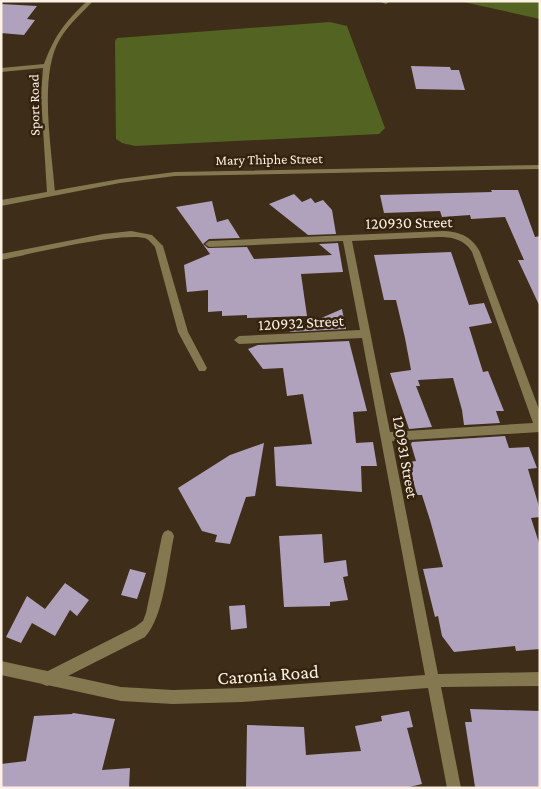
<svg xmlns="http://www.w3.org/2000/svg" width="541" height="789" font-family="'Crimson Pro',serif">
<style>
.green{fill:#536322}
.building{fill:#b0a1bc}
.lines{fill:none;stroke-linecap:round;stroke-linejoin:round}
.service{fill:#837850;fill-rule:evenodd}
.minor{fill:#837850;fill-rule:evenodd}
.tertiary{fill:#837850;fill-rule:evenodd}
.labels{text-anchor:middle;stroke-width:5;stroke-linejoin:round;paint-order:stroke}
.far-street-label{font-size:14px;fill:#fcf1e4;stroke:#34230e}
.street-label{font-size:16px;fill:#fcf1e4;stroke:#34230e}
.near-street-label{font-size:19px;fill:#fcf1e4;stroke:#34230e}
</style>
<rect width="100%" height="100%" fill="#3e2d18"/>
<!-- green -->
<path class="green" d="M 459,1 L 540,1 L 540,19 Z
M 330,22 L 347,26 L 385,128 L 379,134 L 135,146 L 122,143 L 116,139 L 115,41 L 117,38 Z"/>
<!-- building -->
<path class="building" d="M 1,4 L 37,6 L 27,19 L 35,20 L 24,35 L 1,33 Z
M 411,66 L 450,67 L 451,70 L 459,70 L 465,90 L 416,89 Z
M 491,190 L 518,190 L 535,237 L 540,236 L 540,307 L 518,260 L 524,260 L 505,217 L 471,219 L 470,215 L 442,217 L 440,211 L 384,213 L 380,195 L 492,192 Z
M 294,194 L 302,202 L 311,198 L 315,203 L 323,200 L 332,210 L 336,234 L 308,235 L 269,204 Z
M 212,201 L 217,222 L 228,219 L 240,238 L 209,239 L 203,244 L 208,248 L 247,247 L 254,259 L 332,255 L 319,244 L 338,243 L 343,272 L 301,274 L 307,316 L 247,318 L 247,315 L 222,316 L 222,311 L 208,312 L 208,290 L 187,292 L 184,265 L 210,254 L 176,207 Z
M 451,252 L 469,305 L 484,303 L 492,323 L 469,327 L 483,372 L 488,371 L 504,411 L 496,411 L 500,423 L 464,425 L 462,410 L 453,378 L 418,380 L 420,386 L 416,386 L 432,427 L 409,429 L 390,373 L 411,370 L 405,338 L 396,300 L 384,300 L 374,255 Z
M 342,309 L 346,329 L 289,332 Z
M 349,341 L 367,411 L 353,412 L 356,443 L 373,442 L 377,466 L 361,466 L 362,492 L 276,486 L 274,447 L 312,444 L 303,394 L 287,396 L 283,368 L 263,369 L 248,349 L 258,345 Z
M 505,436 L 509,448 L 529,447 L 537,468 L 528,469 L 540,510 L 540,517 L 531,518 L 540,546 L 540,649 L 516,651 L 515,646 L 454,652 L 442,636 L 438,616 L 435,617 L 423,569 L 443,567 L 430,520 L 422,495 L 417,495 L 408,462 L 416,461 L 411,444 L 412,442 Z
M 264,443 L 255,496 L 246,497 L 230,544 L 215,542 L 217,535 L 202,531 L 178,488 L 230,455 Z
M 322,534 L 324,563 L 346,560 L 348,576 L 343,577 L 348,600 L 330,602 L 330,606 L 284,607 L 279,536 Z
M 130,569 L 146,573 L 137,599 L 121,595 Z
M 65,583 L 89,600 L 77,616 L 70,610 L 55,636 L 32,623 L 21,643 L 6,637 L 27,596 L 45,609 Z
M 245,605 L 247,628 L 231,630 L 229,606 Z
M 470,709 L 540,711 L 540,788 L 475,787 L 465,722 L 472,722 Z
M 409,711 L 413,727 L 407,728 L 422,784 L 405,788 L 246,788 L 247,725 L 304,727 L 306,755 L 361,751 L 355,726 L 382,721 L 381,716 Z
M 73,713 L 115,719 L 102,770 L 130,768 L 129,788 L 1,788 L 1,764 L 26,761 L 34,716 L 72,714 Z"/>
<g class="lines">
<!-- service -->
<path class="service" d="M 131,231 L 152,235 L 163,246 L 188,332 L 207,368 L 205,371 L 199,371 L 178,332 L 155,247 C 153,245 150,241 147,239 C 127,230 27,255 1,260 L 1,254 L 103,234 Z
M 168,530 L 172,532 L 174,536 C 168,563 164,617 145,637 L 52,684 L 47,686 L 42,684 L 40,679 L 42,674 L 135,627 L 143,621 L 146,613 L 162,536 L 164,532 Z"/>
<!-- minor -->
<path class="minor" d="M 87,1 L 93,1 C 81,14 69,24 60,39 C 38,75 52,150 55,193 L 51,196 L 47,193 L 41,96 L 43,68 L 1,72 L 1,68 L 44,64 C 55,35 64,23 87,1 Z
M 378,1 L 388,1 L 389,2 L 386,4 Z
M 444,231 C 461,232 472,237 480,252 L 540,412 L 540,432 L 392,441 L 438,674 L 540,672 L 540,686 L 441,687 L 461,788 L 447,788 L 428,688 L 242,702 L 173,704 L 121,701 L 1,675 L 1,661 L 121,687 L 173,690 L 242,688 L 425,675 L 362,338 L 239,344 L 234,340 L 239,336 L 360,330 L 343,241 L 209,247 L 205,244 L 209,241 ZM 438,237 C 452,237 464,239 472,252 L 533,423 L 390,432 L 352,241 Z"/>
<!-- tertiary -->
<path class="tertiary" d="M 540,165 L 540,169 L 175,176 L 120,183 L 1,206 L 1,200 L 120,179 L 175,172 Z"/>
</g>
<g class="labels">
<!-- far-street labels -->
<g class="far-street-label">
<text transform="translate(34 105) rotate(-91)" y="5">Sport Road</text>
<text transform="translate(269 159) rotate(-1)" y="5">Mary Thiphe Street</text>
</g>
<!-- street labels -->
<g class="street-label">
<text transform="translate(409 222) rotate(-1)" y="6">120930 Street</text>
<text transform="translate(301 322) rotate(-3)" y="6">120932 Street</text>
<text transform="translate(406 457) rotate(80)" y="6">120931 Street</text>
</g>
<!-- near-street labels -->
<g class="near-street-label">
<text transform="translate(268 674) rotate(-4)" y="7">Caronia Road</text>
</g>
</g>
<!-- border -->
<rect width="541" height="789" fill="none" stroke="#fcf1e4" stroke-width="5"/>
</svg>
